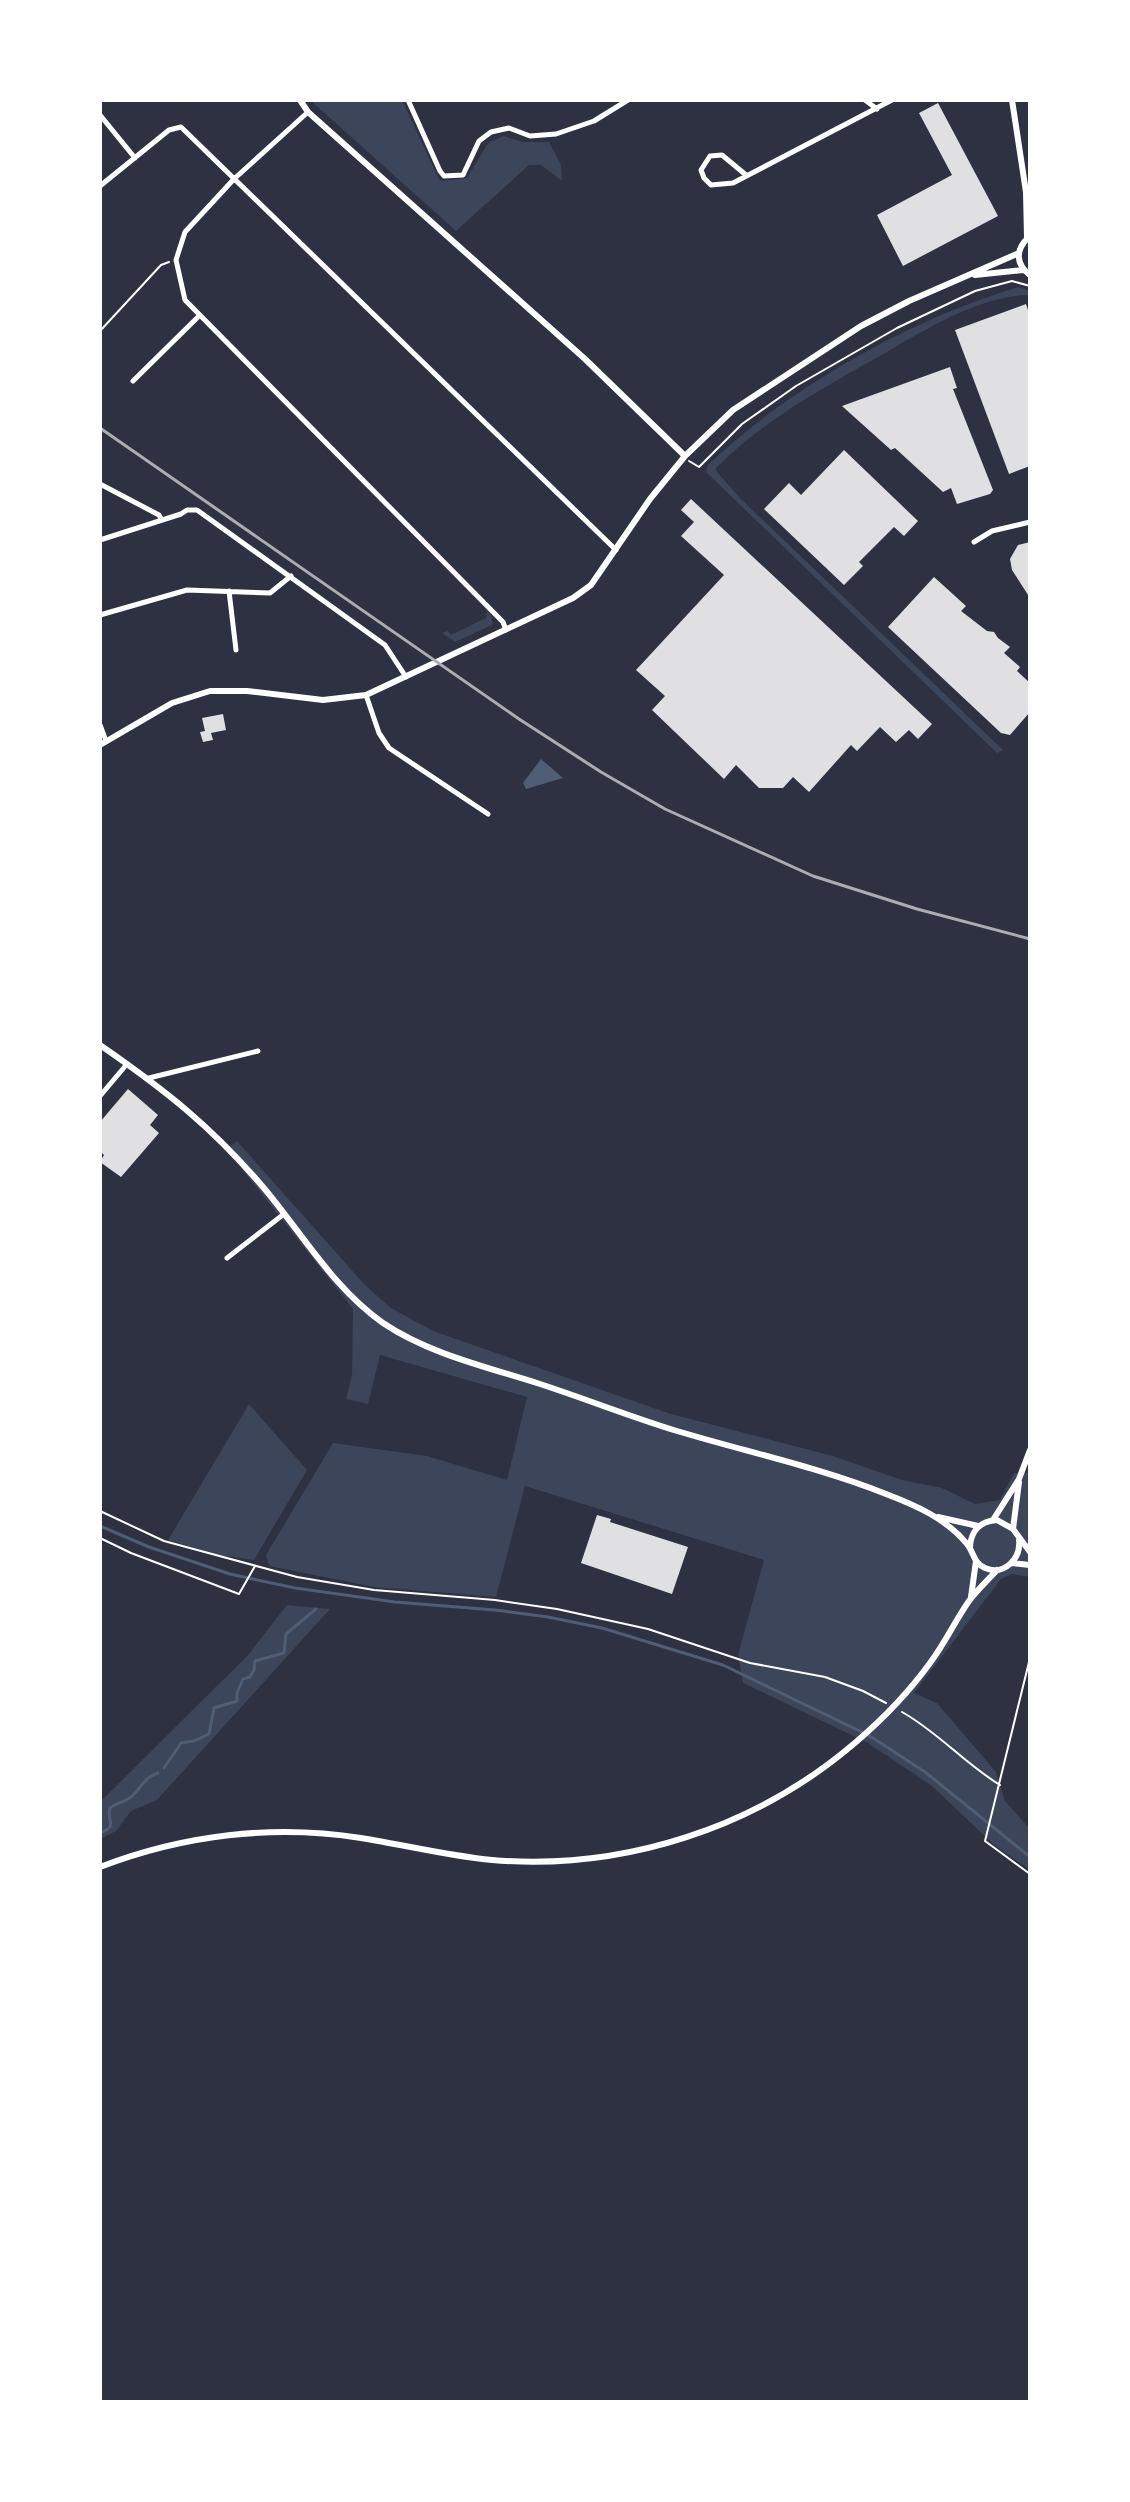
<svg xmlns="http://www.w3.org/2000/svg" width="1130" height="2502" font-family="'Alegreya Sans',sans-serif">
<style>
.green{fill:#3c4559}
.water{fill:#4f5d75}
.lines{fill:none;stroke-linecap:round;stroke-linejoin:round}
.stream{stroke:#4f5d75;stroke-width:3}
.building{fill:#e0e0e3}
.path{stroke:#fff;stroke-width:2}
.minor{stroke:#fff;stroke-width:5}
.tertiary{stroke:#fff;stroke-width:6}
.rail{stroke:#abadb3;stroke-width:3}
</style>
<rect width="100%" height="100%" fill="#2d3142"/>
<!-- green -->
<path class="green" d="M 310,100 L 402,100 L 440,181 L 467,178 L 488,143 L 503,136 L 523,142 L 549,142 L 561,165 L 562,181 L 541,165 L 529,165 L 456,231 Z
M 1019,287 L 1030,291 L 1030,295 C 979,295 921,332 878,357 C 821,389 763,421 716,468 L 717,472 L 741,499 L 1003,750 L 997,753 L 706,472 L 708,465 C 790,387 910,319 1019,287 Z
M 487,610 L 492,617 L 492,625 L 455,642 L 442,633 L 448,631 L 451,635 L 486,618 Z
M 237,1141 L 365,1285 L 391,1308 L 433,1331 L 671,1414 L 833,1456 L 902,1480 L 942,1488 L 975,1504 L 1000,1500 L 1014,1473 L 1030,1473 L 1030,1577 L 1012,1574 L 1001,1579 L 914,1693 L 937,1703 L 996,1772 L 1005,1801 L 1030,1829 L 1030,1870 L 994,1845 L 932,1786 L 868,1743 L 743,1683 L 738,1655 L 764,1560 L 525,1486 L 496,1597 L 374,1587 L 269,1566 L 266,1555 L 333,1443 L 427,1456 L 507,1480 L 527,1397 L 380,1355 L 368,1404 L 346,1399 L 352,1375 L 353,1309 L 226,1149 Z
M 249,1404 L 307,1470 L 254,1560 L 219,1555 L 168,1540 Z
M 287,1605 L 330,1609 L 157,1800 L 131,1811 L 116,1831 L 100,1839 L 100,1802 L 248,1655 Z"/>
<!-- water -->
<path class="water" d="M 541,759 L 563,778 L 526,789 L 523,783 Z"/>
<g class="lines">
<!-- stream -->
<path class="stream" d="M 100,1526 L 149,1547 L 230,1574 L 295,1588 L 395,1602 L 495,1610 L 548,1617 L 602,1628 L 723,1665 L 870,1736 L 925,1772 L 1030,1857
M 164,1768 L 181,1743 L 194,1741 L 209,1734 L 214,1708 L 237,1701 L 237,1693 L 243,1679 L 250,1677 L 254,1670 L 255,1661 L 284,1653 L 286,1634 L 316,1609
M 100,1833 C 119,1825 106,1822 110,1808 C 116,1803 121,1803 128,1799 C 140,1792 142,1778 158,1773"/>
</g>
<!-- building -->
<path class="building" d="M 938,103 L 998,216 L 903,266 L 877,215 L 952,175 L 919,113 Z
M 1026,304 L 1030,316 L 1030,466 L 1009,474 L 955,330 Z
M 950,367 L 957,388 L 953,389 L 993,490 L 990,494 L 957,504 L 951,488 L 943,492 L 895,448 L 891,450 L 842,406 Z
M 844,450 L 918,521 L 904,536 L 894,527 L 859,562 L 863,566 L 844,585 L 764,509 L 789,483 L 801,495 Z
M 691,499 L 932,724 L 918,739 L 909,730 L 896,742 L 880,727 L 857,751 L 851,745 L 809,792 L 793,777 L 783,788 L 759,788 L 736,765 L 724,779 L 652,710 L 665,696 L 636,670 L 724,575 L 681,536 L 694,522 L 681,510 Z
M 1030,542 L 1030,598 L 1012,570 L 1010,559 L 1018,545 Z
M 934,577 L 966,606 L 961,611 L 987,631 L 994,632 L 998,638 L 1010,647 L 1004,653 L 1020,667 L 1017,671 L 1030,683 L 1030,712 L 1010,735 L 1001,733 L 888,627 Z
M 223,714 L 226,730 L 211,733 L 213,740 L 203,742 L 200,732 L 205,731 L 202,718 Z
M 128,1089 L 158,1115 L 150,1125 L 159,1133 L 121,1177 L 100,1162 L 104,1155 L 100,1151 L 100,1122 Z
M 597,1515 L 611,1519 L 610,1522 L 688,1547 L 672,1594 L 581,1563 Z"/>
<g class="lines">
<!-- path -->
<path class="path" d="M 100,331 L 161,265 L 169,262
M 689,461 L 699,467 L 742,424 L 796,386 L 897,328 L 975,291 L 1012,281 L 1030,286
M 100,1511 L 164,1541 L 297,1577 L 374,1590 L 495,1600 L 557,1609 L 648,1629 L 750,1663 L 825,1677 L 863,1691 L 886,1703
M 100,1538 L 131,1553 L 239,1594 L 255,1566
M 1030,1658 L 985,1841 L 1030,1874
M 902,1712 C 938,1732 965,1764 1000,1785"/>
<!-- minor -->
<path class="minor" d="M 408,100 L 440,171 L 444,176 L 463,175 L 479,141 L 491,132 L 509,128 L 530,136 L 556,134 L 594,121 L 628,100
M 865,100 L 877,109
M 308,112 L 234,179 L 185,232 L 176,260 L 185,300 L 503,622 L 506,630
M 100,115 L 135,158
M 746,175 L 722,155 L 710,156 L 701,170 L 704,178 L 711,185 L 733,183 L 892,100
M 100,186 L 169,130 L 181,127 L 616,550
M 133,381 L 200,315
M 100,484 L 159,515 L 162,520
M 100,540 L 181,514 L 187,510 L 197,510 L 385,645 L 406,677
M 974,542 L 992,531 L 1030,522
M 229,591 L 236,650
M 100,615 L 187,590 L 270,593 L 291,576
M 366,695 L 379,733 L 389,748 L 488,814
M 100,725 L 106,741
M 149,1078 L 258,1051
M 100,1096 L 127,1064
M 227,1258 L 284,1214"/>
<!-- tertiary -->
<path class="tertiary" d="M 300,100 L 308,112 L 585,359 L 685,456
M 1012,100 L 1026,192 L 1027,238
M 1028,238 C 1015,250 1016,265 1030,275
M 975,275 L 1023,270
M 100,745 L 172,703 L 210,691 L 247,691 L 323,700 L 366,695 L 573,598 L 591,585 L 650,499 L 685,456 L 733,410 L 861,326 L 909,301 L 1019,253
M 100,1045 C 165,1090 211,1126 263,1187 C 302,1233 333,1288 383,1323 C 429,1354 487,1367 540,1384 C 586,1399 631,1417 677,1431 C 747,1452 818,1467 886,1494 C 915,1505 947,1519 967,1544 C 974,1552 973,1563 985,1568 C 1004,1576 1021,1559 1019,1540
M 938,1517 L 978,1526
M 993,1520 L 1019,1479 L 1030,1450
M 1013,1529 L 1019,1482
M 970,1547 C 971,1530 981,1521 997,1520 L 1013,1529 L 1030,1552
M 1012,1563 L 1030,1565
M 971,1597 L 976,1561
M 100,1867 C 183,1835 273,1824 361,1838 C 405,1845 448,1856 492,1860 C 623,1871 756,1828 856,1742 C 884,1718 909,1692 930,1663 C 945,1643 955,1621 969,1601 C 977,1590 988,1580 997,1570"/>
<!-- rail -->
<path class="rail" d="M 100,428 L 519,719 L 601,772 L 665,809 L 813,876 L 917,909 L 1030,939"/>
</g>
<!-- border -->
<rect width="1130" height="2502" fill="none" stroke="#ffffff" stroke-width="204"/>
</svg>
